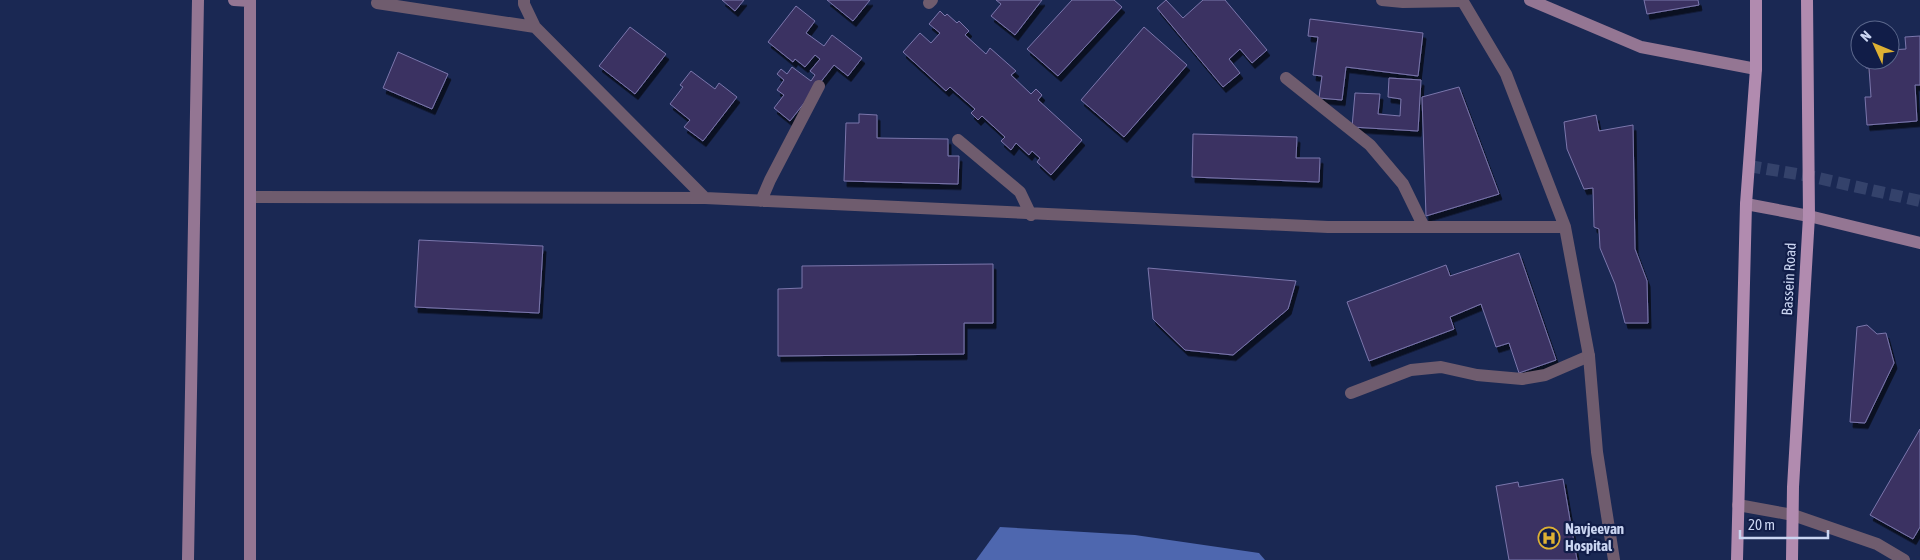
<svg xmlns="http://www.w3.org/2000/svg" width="1920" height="560" font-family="'Asap Condensed',sans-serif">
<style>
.water{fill:#4e67af}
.building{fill:#3a3362;stroke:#7b76ac;filter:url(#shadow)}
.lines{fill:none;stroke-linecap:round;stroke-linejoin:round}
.secondary-tunnel{stroke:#34426b;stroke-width:12;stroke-dasharray:12 6;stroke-linecap:butt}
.lane{stroke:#6f5c6e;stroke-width:12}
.street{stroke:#6f5c6e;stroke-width:12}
.secondary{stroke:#947693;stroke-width:12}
.primary{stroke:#b18baf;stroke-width:12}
.labels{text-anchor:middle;stroke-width:4.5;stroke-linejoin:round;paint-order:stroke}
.street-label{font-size:15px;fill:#cad5f1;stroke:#111d48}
.poi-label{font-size:15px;font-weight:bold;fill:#cad5f1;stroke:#111d48;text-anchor:start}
</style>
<defs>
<filter id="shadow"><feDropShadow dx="3" dy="5.5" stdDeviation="0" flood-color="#0009"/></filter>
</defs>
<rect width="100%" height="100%" fill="#1a2853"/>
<!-- water -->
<path class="water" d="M 1000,527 L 1135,535 L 1259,553 L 1265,560 L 976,560 Z"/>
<!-- building -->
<path class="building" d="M 722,0 L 744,0 L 735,11 Z
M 827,0 L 870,0 L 853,21 Z
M 996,0 L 1042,0 L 1015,35 L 991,16 L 1001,4 Z
M 1072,0 L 1114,0 L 1122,7 L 1058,76 L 1027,49 Z
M 1166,0 L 1183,18 L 1203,0 L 1225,0 L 1267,50 L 1252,63 L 1240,49 L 1229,59 L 1240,73 L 1223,87 L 1157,8 Z
M 1644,0 L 1698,0 L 1699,5 L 1647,14 Z
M 796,6 L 815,21 L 806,33 L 824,46 L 832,35 L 862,58 L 848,76 L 834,65 L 790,121 L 774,108 L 784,95 L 777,90 L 784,80 L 777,74 L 781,69 L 787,74 L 792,67 L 811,81 L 815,75 L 810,71 L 820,59 L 815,55 L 805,67 L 795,59 L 793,62 L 768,42 Z
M 940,11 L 945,16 L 947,14 L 957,23 L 959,21 L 969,31 L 965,35 L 986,54 L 990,48 L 1016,71 L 1011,75 L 1031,94 L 1036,89 L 1042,95 L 1038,100 L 1082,140 L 1051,175 L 1037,162 L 1040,158 L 1032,151 L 1029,155 L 1016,143 L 1011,150 L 1001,141 L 1005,137 L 982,116 L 978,120 L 971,113 L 975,109 L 950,87 L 946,91 L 903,52 L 920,33 L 931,43 L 940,33 L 929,24 Z
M 1310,19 L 1423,33 L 1418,76 L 1346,67 L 1342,100 L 1319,98 L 1322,76 L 1313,75 L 1318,37 L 1308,36 Z
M 630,27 L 666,54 L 635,94 L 599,66 Z
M 1144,27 L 1187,65 L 1124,137 L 1081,100 Z
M 1920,36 L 1920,85 L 1915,85 L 1917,121 L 1867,125 L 1865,97 L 1871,97 L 1869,68 L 1866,68 L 1865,60 L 1890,60 L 1890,50 L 1906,49 L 1905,37 Z
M 398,52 L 448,74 L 432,109 L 383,88 Z
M 691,71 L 715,89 L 719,83 L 737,97 L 703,141 L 684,127 L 690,120 L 670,104 L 683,87 L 680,85 Z
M 1389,78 L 1421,80 L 1418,131 L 1352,127 L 1355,93 L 1380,94 L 1378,114 L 1400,116 L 1401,99 L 1388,97 Z
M 1459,87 L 1499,194 L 1426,216 L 1422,97 Z
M 859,114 L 877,115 L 877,138 L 948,139 L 948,156 L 959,156 L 958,184 L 844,181 L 846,123 L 859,123 Z
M 1596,115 L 1599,131 L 1633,125 L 1635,249 L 1647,281 L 1648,323 L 1625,323 L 1615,284 L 1600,248 L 1599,229 L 1594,227 L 1593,188 L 1584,189 L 1567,149 L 1564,122 Z
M 1193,134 L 1297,137 L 1296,158 L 1320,158 L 1319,182 L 1192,177 Z
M 419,240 L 543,246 L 539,313 L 415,307 Z
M 1519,253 L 1556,360 L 1519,373 L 1509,343 L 1496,347 L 1481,304 L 1450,317 L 1454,329 L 1369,361 L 1347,302 L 1446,265 L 1450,276 Z
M 993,264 L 993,323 L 964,323 L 964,354 L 778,356 L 778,289 L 802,288 L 802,266 Z
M 1148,268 L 1296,281 L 1288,309 L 1233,355 L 1185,350 L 1153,319 Z
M 1867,325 L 1877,334 L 1886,333 L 1894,363 L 1865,423 L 1850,422 L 1857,327 Z
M 1920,429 L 1920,527 L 1913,539 L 1870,515 Z
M 1563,479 L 1577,560 L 1509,560 L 1496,486 L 1518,482 L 1519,487 Z"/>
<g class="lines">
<!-- secondary-tunnel -->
<path class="secondary-tunnel" d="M 1749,166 L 1809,176 L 1920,201"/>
<!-- lane -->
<path class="lane" d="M 1382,0 L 1403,2 L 1463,1
M 1351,393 L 1411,370 L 1441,367 L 1477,375 L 1522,379 L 1545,375 L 1589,356"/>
<!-- street -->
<path class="street" d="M 524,0 L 524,4 L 535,27 L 705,198
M 1462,0 L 1506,74 L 1565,227 L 1589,356 L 1597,452 L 1614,560
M 377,3 L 535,27
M 929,3 L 932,0
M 1286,78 L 1370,145 L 1403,184 L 1424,227
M 958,140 L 1020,192 L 1031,215
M 250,197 L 705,198 L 1328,227 L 1565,227
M 761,201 L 770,180 L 819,86
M 1738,505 L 1793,515 L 1877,544 L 1904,560"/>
<!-- secondary -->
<path class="secondary" d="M 234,0 L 250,1
M 250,0 L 250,560
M 1530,0 L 1641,47 L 1756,69
M 1746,204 L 1809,216 L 1920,243
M 188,560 L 198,0"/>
<!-- primary -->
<path class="primary" d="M 1737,560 L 1746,204 L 1756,69 L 1756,0
M 1792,560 L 1793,487 L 1809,216 L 1807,0"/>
</g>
<!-- icons -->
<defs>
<g id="hospital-ring" transform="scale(1.125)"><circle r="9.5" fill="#111d48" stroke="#deb133" stroke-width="1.5"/><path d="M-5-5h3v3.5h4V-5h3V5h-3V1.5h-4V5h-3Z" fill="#deb133"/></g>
</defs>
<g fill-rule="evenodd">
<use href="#hospital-ring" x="1549" y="538"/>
</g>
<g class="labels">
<!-- street labels -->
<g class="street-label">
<text transform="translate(1789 279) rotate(-87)" y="5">Bassein Road</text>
</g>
<!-- poi labels -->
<g class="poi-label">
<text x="1565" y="534">Navjeevan<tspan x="1565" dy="17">Hospital</tspan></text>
</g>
</g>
<!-- north arrow -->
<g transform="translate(1875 45) rotate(314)"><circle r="24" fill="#111d48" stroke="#5b678c"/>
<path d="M0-4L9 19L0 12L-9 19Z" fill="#deb133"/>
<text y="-8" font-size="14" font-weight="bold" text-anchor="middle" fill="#cad5f1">N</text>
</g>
<!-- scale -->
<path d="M1740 530v8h88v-8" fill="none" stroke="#cad5f1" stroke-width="2.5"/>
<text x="1748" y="530" font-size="15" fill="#cad5f1" stroke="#111d48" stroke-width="4" paint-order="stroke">20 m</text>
</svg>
